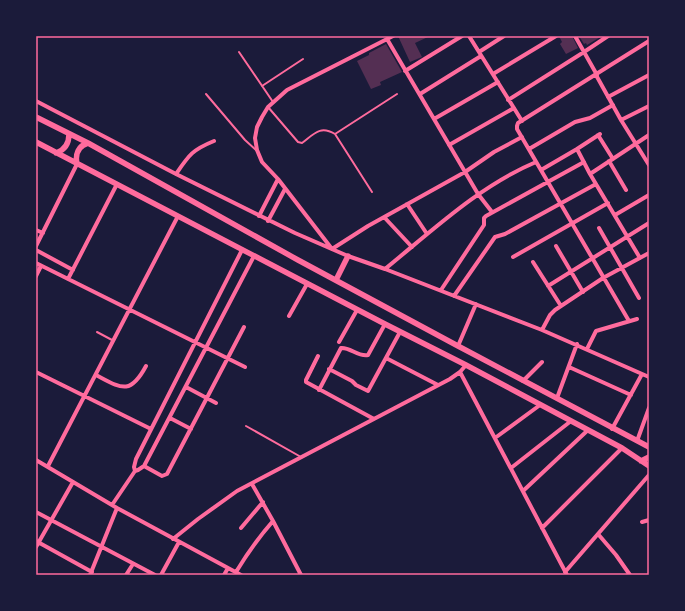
<svg xmlns="http://www.w3.org/2000/svg" width="685" height="611" font-family="'PT Sans Narrow',sans-serif">
<style>
.building{fill:#542f53}
.lines{fill:none;stroke-linecap:round;stroke-linejoin:round}
.service{stroke:#ff6b9d;stroke-width:2}
.minor{stroke:#ff6b9d;stroke-width:4}
.secondary{stroke:#ff6b9d;stroke-width:5.5}
.neatline{fill:none;stroke:#ff6b9d;stroke-width:1.5}
</style>
<rect width="100%" height="100%" fill="#1b1b3a"/>
<!-- building -->
<path class="building" d="M 398,36 L 430,36 L 415,43 L 422,57 L 410,62 Z
M 559,36 L 572,36 L 578,48 L 566,54 L 560,44 L 562,42 Z
M 579,36 L 602,36 L 587,45 L 586,43 L 584,44 Z
M 386,44 L 402,72 L 380,82 L 381,85 L 371,89 L 357,61 L 369,55 L 369,53 Z"/>
<g class="lines">
<!-- service -->
<path class="service" d="M 239,52 L 273,102
M 262,86 L 303,59
M 206,94 L 245,140 L 256,150
M 268,107 L 298,142 L 302,143 C 314,134 320,125 335,134 L 372,192
M 335,134 L 397,94
M 97,332 L 112,340
M 246,426 L 301,457"/>
<!-- minor -->
<path class="minor" d="M 393,36 L 287,90 L 268,107 L 262,117 L 257,127 L 255,138 L 257,150 L 262,162 L 278,179 L 332,249 L 368,226 L 465,172 L 494,152 L 522,137
M 469,36 L 522,121
M 575,36 L 597,75
M 387,39 L 478,194 L 492,212
M 479,52 L 504,36
M 405,71 L 462,36
M 493,74 L 556,36
M 596,75 L 621,120 L 649,165
M 420,94 L 481,56
M 608,97 L 649,75
M 508,100 L 584,52 L 608,36
M 36,101 L 176,174 L 295,233 L 348,256 L 385,269 L 542,330 L 649,377
M 434,119 L 498,82
M 621,120 L 649,106
M 598,135 L 613,159
M 449,145 L 514,108
M 529,149 L 575,122 L 590,118 L 613,105
M 577,149 L 590,174 L 640,258
M 609,161 L 626,190
M 541,170 L 577,149 L 600,134
M 176,174 C 189,155 192,150 214,141
M 590,174 L 649,135
M 407,204 L 427,234
M 615,215 L 649,195
M 259,216 L 278,179
M 384,217 L 412,247
M 268,221 L 285,189
M 599,228 L 639,298
M 36,230 L 43,233
M 36,246 L 77,164
M 556,246 L 583,292
M 36,250 L 73,270
M 513,257 L 608,203
M 533,262 L 561,306
M 36,263 L 245,367
M 385,269 C 433,230 479,186 536,162
M 36,276 L 41,266
M 68,279 L 117,184
M 548,286 L 649,223
M 441,290 L 484,225 L 484,218 L 486,216 L 584,162
M 454,296 L 495,237 L 505,234 L 596,184
M 289,316 L 307,284
M 629,321 L 517,129 L 517,126 L 518,123 L 649,41
M 542,330 L 550,315 L 555,310 L 603,278 L 649,253
M 339,342 L 357,310
M 458,346 L 476,304
M 587,349 L 596,331 L 637,319
M 318,356 L 306,380 L 306,382 L 374,419
M 386,358 L 438,385
M 569,367 L 631,395
M 329,369 L 352,381 L 356,385 L 368,391 L 400,332
M 36,372 L 151,429
M 460,372 L 567,575
M 96,375 C 121,388 130,396 146,366
M 523,381 L 542,362
M 186,387 L 216,403
M 319,390 L 341,348 C 350,347 358,357 368,355 L 385,324
M 557,398 L 577,344
M 170,418 L 191,429
M 612,429 L 642,374
M 495,438 L 540,405
M 637,441 L 649,408
M 36,460 L 117,508 L 241,575
M 48,466 L 178,216
M 144,466 L 162,476 L 167,474 L 244,327
M 511,468 L 571,421
M 135,471 L 138,470 L 144,466 L 254,256
M 252,484 L 273,521 L 301,575
M 523,491 L 588,430
M 112,505 L 135,471 L 134,467 L 136,459 L 242,250
M 36,512 L 155,575
M 642,522 L 649,520
M 241,528 L 263,502
M 542,528 L 622,448
M 598,534 L 616,555 L 630,575
M 173,539 L 198,519 L 237,491 L 450,379 L 460,372 L 466,365
M 36,541 L 92,572
M 36,547 L 73,482
M 236,572 C 247,554 259,537 273,521
M 565,572 L 649,475
M 90,575 L 117,508
M 126,575 L 133,564
M 161,575 L 179,542
M 224,575 L 228,568"/>
<!-- secondary -->
<path class="secondary" d="M 36,117 L 88,143 L 298,260 L 458,346 L 649,447
M 36,142 L 385,324 L 466,365 L 622,448 L 649,466
M 56,153 C 65,150 69,143 69,134
M 77,164 C 75,154 78,146 88,143
M 336,280 L 348,256
M 641,461 L 649,457"/>
</g>
<!-- border -->
<rect width="685" height="611" fill="none" stroke="#1b1b3a" stroke-width="74"/>
<rect x="37" y="37" width="611" height="537" class="neatline"/>
</svg>
